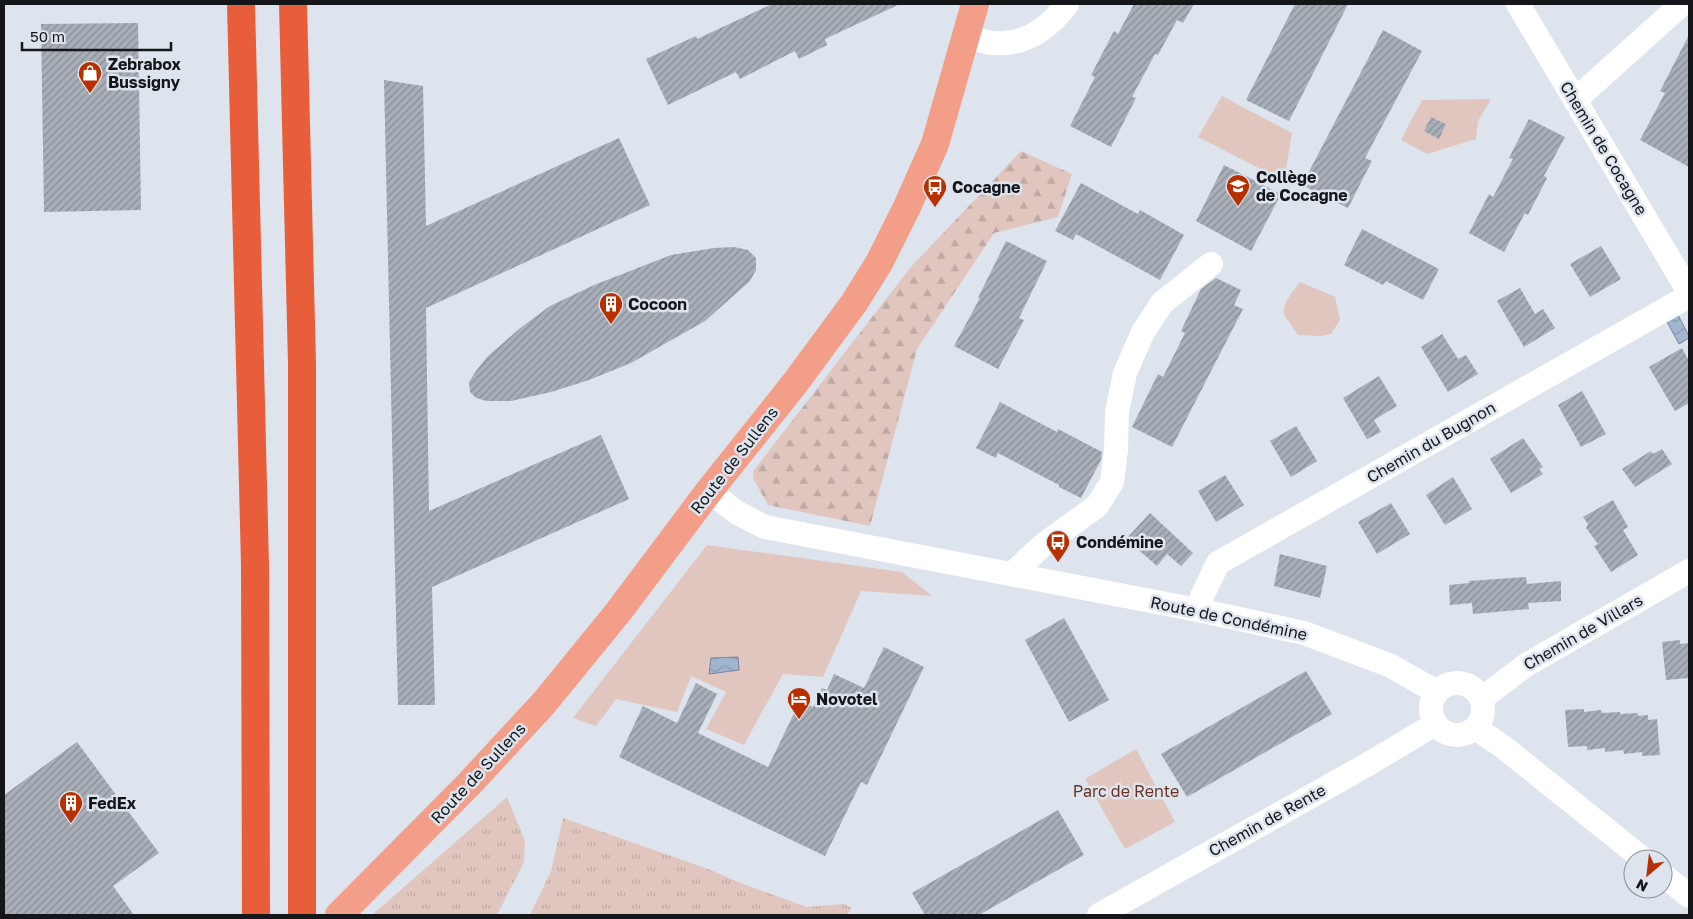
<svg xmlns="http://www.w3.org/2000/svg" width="1693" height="919" font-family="'Golos Text',sans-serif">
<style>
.grass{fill:url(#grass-tufts)}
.forest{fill:url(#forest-firs)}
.green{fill:#e1c6bf}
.water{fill:url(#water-waves);stroke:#77859a}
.building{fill:url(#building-hatch)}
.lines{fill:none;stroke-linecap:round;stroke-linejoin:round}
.minor{stroke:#fff;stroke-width:24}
.major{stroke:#f29e89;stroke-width:28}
.highway{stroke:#e95e3a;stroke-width:28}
.labels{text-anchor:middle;stroke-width:5;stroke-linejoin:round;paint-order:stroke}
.poi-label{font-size:16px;font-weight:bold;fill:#141619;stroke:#dde4ed;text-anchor:start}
.street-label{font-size:16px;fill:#141619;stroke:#dde4ed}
.park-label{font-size:16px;fill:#673427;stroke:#dde4ed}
</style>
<defs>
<pattern id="grass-tufts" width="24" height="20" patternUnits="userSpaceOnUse" patternTransform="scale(1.25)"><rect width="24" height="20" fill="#e1c6bf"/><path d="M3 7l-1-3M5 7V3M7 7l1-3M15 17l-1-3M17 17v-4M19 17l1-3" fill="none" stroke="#c0a9a4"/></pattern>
<pattern id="forest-firs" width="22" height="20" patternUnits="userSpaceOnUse" patternTransform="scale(1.25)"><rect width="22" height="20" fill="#e1c6bf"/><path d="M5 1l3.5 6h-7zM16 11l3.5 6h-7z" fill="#c0a9a4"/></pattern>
<pattern id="water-waves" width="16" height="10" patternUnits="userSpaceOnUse" patternTransform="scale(1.25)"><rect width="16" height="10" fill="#a1b5d1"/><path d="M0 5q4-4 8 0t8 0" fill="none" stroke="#8a9bb3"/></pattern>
<pattern id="building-hatch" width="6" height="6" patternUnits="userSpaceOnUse" patternTransform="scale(1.25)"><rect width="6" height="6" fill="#a9afb8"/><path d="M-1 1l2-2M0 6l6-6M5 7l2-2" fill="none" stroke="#888d95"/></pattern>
</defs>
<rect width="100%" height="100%" fill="#dde4ed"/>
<!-- grass -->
<path class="grass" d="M 507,797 L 525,841 L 524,862 L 497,915 L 372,915 Z
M 563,818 L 708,869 L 743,884 L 807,907 L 844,904 L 852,908 L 847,915 L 530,915 L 551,871 Z"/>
<!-- forest -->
<path class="forest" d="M 1021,151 L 1072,174 L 1058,217 L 994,233 L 917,349 L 870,526 L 768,505 L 753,478 L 754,470 L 910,268 Z"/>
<!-- green -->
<path class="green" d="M 1222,96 L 1292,133 L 1284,181 L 1198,137 Z
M 1491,99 L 1478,121 L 1476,139 L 1427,154 L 1401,140 L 1422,100 Z
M 1300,282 L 1335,297 L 1340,320 L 1331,334 L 1321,336 L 1298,335 C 1294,329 1290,323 1286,318 C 1278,307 1294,291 1300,282 Z
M 707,545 L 902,572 L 932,596 L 861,591 L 823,677 L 783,674 L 744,745 L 706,729 L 726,692 L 691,676 L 677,712 L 616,699 L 596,726 L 573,718 Z
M 1136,749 L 1175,822 L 1125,849 L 1085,779 Z"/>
<!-- water -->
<path class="water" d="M 1677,313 L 1689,336 L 1689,338 L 1679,344 L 1666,320 Z
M 738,657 L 739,670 L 709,674 L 711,658 Z"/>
<!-- building -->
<path class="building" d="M 772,4 L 900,4 L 825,39 L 827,45 L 799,59 L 795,51 L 740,79 L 736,72 L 668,105 L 646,59 L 696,36 L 697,39 Z
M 1134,4 L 1194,4 L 1183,23 L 1177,20 L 1158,55 L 1155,54 L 1132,97 L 1136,98 L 1111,147 L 1070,126 L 1095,77 L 1091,75 L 1114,31 L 1118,34 Z
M 1295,4 L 1348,4 L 1289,121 L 1246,100 Z
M 138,23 L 141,210 L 44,212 L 41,24 Z
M 1383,30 L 1422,51 L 1365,158 L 1372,161 L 1348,208 L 1302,185 Z
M 1689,35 L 1689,167 L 1640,140 L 1665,93 L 1660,91 Z
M 384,80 L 423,86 L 426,226 L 619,138 L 650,205 L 426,308 L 429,511 L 601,435 L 629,499 L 432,587 L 435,705 L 398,705 Z
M 1431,117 L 1446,124 L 1439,139 L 1424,131 Z
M 1529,119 L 1565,137 L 1544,176 L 1547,178 L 1528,215 L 1525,213 L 1504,252 L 1469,233 L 1489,194 L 1493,197 L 1513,159 L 1509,158 Z
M 1224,165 L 1281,194 L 1251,251 L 1196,221 Z
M 1081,183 L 1138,214 L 1140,210 L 1184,235 L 1160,280 L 1076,234 L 1073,240 L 1055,231 Z
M 1362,229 L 1439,269 L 1423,300 L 1386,281 L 1383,285 L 1344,265 Z
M 1006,241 L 1047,261 L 1019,318 L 1024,320 L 998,369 L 954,346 L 980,298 L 978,298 Z
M 1601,246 L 1621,279 L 1590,297 L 1570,264 Z
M 734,247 L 748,250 L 756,258 L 756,270 L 750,281 L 705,321 L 631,363 L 589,380 L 551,392 L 511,401 L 487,401 L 476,398 L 470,392 L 469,382 L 476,371 L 487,357 L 519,329 L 550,306 L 594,285 L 671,255 L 714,248 Z
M 1216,278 L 1241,290 L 1234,305 L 1243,309 L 1172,447 L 1132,427 L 1158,374 L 1163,377 L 1185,333 L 1181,331 L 1201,289 Z
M 1520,288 L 1535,314 L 1543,309 L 1555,328 L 1524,347 L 1497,301 Z
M 1442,334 L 1458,359 L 1466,355 L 1478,374 L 1448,392 L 1421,347 Z
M 1682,348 L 1689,361 L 1689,403 L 1675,411 L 1649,367 Z
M 1379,376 L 1397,406 L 1374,420 L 1381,432 L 1367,439 L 1343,398 Z
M 1582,391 L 1606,434 L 1581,447 L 1558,405 Z
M 1000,402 L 1057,432 L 1058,429 L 1102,452 L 1101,460 L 1081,498 L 1059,487 L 1059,485 L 998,453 L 996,458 L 976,448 Z
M 1296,426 L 1317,461 L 1291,477 L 1270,441 Z
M 1523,438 L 1543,467 L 1539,469 L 1543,474 L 1511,493 L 1490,459 Z
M 1662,449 L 1672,464 L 1635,487 L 1622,469 L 1651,451 L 1653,454 Z
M 1225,475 L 1244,505 L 1216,522 L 1198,491 Z
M 1453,477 L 1472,509 L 1445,525 L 1426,495 Z
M 1613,500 L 1628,527 L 1623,530 L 1638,555 L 1611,572 L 1594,546 L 1598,544 L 1586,528 L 1588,524 L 1583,517 Z
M 1391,503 L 1410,534 L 1377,554 L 1358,522 Z
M 1150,513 L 1193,553 L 1181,566 L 1167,554 L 1157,566 L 1126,539 Z
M 1280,554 L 1327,566 L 1320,598 L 1274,586 Z
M 1526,577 L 1527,584 L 1561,581 L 1561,601 L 1528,603 L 1529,609 L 1473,614 L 1472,603 L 1450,605 L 1449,585 L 1469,583 L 1469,581 Z
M 1064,618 L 1109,700 L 1069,722 L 1025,640 Z
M 1680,640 L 1680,644 L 1689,643 L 1689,678 L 1666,680 L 1662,642 Z
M 884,647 L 924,667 L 867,785 L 861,782 L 825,856 L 619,757 L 643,706 L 677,723 L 696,683 L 717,694 L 698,733 L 768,767 L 800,701 L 813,707 L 822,688 L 827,690 L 834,674 L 864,688 Z
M 1306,671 L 1332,714 L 1187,797 L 1161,754 Z
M 1584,709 L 1584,712 L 1601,710 L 1602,713 L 1620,712 L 1620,714 L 1638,713 L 1638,716 L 1648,715 L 1648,720 L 1657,719 L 1660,755 L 1642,756 L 1642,752 L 1624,754 L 1623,750 L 1605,752 L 1605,748 L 1587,750 L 1587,746 L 1568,747 L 1565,710 Z
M 77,742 L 159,853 L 113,886 L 134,915 L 4,915 L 4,795 Z
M 1058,810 L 1084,855 L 979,915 L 925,915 L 912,893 Z"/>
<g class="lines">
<!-- minor -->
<path class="minor" d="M 1518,4 L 1689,292
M 966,36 C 975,39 984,42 993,43 C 1025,46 1049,28 1067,4
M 1575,100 L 1682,4
M 709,491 L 736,512 L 765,527 L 1198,610 L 1304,633 L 1389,665 L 1437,692
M 1012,574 L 1043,545 L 1097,506 L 1112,482 L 1116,450 L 1117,412 L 1125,373 L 1143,332 L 1162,303 L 1211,264
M 1198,610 L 1202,596 L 1218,563 L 1689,296
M1431 709a26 26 0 1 1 52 0a26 26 0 1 1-52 0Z
M 1481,699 L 1526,665 L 1689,571
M 1475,728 L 1502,746 L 1643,859
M 1663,875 L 1689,896
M 1099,915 L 1363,767 L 1427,729 L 1434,723"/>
<!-- major -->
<path class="major" d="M 339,915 L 469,784 L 544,703 L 619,611 L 709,491 L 795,383 L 854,303 L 879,263 L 907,207 L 935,144 L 975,4"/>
<!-- highway -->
<path class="highway" d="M 241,4 L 255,565 L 256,915
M 293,4 L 302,364 L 302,915"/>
</g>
<!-- icons -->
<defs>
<g id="shop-pin" transform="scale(1.25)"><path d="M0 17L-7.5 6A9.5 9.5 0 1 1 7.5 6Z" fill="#b93000" stroke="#dde4ed"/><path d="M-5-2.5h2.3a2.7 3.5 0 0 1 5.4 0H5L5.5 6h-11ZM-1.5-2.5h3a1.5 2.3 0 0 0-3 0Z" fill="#fff"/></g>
<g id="school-pin" transform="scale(1.25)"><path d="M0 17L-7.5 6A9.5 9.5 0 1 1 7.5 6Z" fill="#b93000" stroke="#dde4ed"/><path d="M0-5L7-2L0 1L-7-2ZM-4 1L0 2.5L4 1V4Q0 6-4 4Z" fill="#fff"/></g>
<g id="bus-pin" transform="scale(1.25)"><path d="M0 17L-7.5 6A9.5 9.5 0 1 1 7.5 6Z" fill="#b93000" stroke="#dde4ed"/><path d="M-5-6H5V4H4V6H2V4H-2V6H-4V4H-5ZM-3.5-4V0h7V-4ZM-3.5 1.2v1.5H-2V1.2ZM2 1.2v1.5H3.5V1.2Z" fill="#fff"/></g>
<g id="building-pin" transform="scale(1.25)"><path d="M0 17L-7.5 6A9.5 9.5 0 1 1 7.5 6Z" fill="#b93000" stroke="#dde4ed"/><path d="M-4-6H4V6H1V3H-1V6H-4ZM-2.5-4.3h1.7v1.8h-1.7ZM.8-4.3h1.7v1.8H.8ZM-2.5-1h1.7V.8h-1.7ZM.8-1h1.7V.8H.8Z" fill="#fff"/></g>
<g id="hotel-pin" transform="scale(1.25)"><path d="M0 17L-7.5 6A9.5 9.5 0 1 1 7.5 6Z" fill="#b93000" stroke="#dde4ed"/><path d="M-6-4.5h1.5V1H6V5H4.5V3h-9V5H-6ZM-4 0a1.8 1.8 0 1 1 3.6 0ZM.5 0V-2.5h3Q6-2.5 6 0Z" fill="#fff"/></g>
</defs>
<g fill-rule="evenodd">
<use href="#shop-pin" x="90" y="73"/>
<use href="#school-pin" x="1238" y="186"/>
<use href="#bus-pin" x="935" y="187"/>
<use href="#building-pin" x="611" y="304"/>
<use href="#bus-pin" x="1058" y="542"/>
<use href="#hotel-pin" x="799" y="699"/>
<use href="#building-pin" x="71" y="803"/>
</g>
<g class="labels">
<!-- poi labels -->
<g class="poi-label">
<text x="108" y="70">Zebrabox<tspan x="108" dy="18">Bussigny</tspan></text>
<text x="1256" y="183">Collège<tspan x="1256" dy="18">de Cocagne</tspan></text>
<text x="952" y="193">Cocagne</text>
<text x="628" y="310">Cocoon</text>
<text x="1076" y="548">Condémine</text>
<text x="816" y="705">Novotel</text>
<text x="88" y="809">FedEx</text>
</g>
<!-- street labels -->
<g class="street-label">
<text transform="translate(1604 148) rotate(59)" y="6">Chemin de Cocagne</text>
<text transform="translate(1431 442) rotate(-30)" y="6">Chemin du Bugnon</text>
<text transform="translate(734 460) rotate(-52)" y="6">Route de Sullens</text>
<text transform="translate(1229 618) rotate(12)" y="6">Route de Condémine</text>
<text transform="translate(1583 632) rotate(-30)" y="6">Chemin de Villars</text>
<text transform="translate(478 773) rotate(-47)" y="6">Route de Sullens</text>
<text transform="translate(1267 820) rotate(-29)" y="6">Chemin de Rente</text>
</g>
<!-- park labels -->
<g class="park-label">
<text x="1126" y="797">Parc de Rente</text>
</g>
</g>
<!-- border -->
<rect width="1693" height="919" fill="none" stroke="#141619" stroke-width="10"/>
<!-- north arrow -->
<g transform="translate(1648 874) rotate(208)"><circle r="24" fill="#dde4ed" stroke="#8d9298"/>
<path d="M0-4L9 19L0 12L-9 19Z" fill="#b93000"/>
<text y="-8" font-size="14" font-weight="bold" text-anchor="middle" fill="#141619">N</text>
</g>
<!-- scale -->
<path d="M22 42v8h149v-8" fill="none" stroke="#141619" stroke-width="2.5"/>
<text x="30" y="42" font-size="15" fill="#141619" stroke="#dde4ed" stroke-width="4" paint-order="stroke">50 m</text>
</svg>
